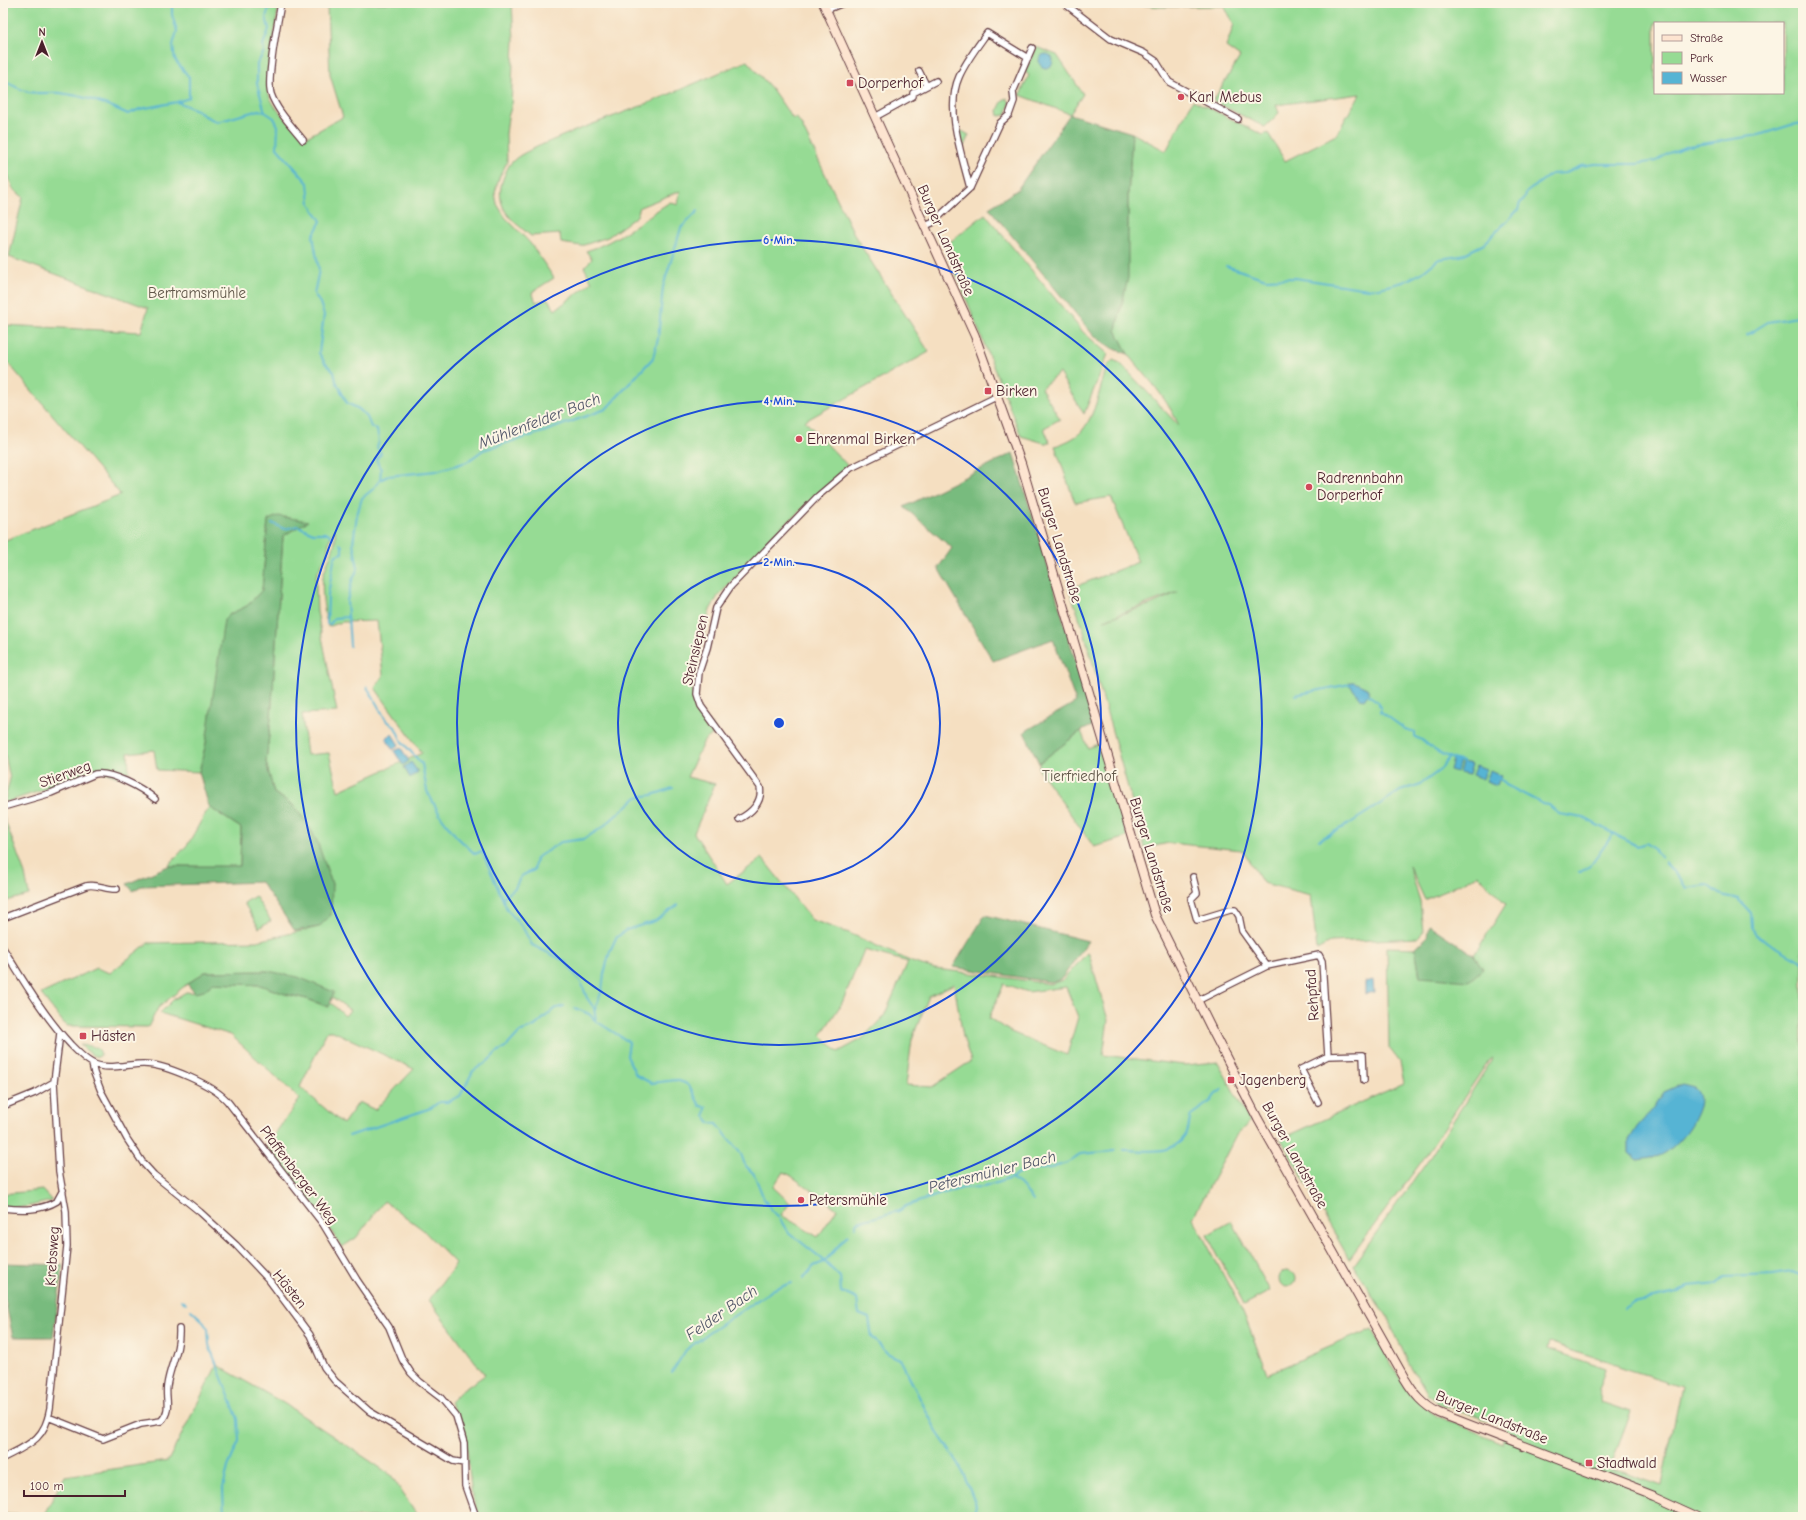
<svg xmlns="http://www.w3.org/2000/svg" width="1806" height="1520" font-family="'Comic Neue',sans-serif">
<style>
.green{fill:#96db94;stroke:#707d60;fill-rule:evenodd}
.forest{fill:#78bb7e;stroke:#616d54}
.water{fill:#56b4d4;stroke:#506a80}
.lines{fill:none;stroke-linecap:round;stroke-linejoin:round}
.stream{stroke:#56b4d4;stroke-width:2}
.street-casing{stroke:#643c42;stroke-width:8}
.secondary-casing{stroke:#643c42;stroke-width:10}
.street{stroke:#fff;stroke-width:5.5}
.secondary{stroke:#fde4d0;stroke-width:8}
.ring{fill:none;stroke:#1d4ed8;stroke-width:2}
.poi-dot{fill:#d1495b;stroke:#fcf5e5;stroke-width:1.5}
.labels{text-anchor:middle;stroke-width:4;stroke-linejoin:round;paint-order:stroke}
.poi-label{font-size:15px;fill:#4a1f2b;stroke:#fcf5e5;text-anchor:start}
.street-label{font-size:15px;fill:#4a1f2b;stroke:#fcf5e5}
.park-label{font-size:15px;fill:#61574a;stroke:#fcf5e5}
.water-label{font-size:16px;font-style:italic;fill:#4e5366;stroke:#fcf5e5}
.centre{fill:#1d4ed8;stroke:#fcf5e5;stroke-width:2}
.ring-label{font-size:12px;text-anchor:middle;font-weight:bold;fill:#1d4ed8;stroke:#fcf5e5;stroke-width:4;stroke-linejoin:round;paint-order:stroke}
</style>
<rect width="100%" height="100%" fill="#fcf5e5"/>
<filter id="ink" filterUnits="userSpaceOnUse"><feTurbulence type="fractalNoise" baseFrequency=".025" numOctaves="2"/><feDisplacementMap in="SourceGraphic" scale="8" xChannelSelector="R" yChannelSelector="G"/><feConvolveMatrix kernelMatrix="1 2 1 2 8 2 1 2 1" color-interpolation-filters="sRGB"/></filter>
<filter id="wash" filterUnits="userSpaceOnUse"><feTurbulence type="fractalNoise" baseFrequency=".012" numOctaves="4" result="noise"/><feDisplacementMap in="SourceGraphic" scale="16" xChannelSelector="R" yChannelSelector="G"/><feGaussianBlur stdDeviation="0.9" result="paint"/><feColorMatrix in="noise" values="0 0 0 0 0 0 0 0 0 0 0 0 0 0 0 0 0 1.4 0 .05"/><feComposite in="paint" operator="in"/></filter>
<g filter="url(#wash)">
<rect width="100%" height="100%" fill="#f5dfc1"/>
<!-- green -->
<path class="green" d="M 3,3 L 279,3 L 267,83 C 267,106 290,122 305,138 L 343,117 L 330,75 L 327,6 L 330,3 L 512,3 L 514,40 L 511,108 L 508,117 L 506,134 L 507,162 L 499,178 L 495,193 L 497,204 L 505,217 L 530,243 L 554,278 L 532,292 L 536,302 L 548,299 L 555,310 L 592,282 L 584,267 L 592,259 L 586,251 C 617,242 643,219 670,202 L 678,205 L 680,191 L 640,207 L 637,216 L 608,237 L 581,246 L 561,243 L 560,234 L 531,236 C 512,220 495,209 502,182 C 504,176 508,165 513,161 C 520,154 531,150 539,146 C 572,131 607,119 641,106 C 676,92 711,76 747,61 L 772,89 L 793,119 L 796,117 L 801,124 L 856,238 L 929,352 L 805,421 L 848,466 L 785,525 L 718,596 L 710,610 L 692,681 L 693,695 L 700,714 L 717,731 L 704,741 L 687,777 L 715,784 L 694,833 L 727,884 L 762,858 L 812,920 L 849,933 L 912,962 L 935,969 L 995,976 L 1050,984 L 1063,980 L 1087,953 L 1089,954 L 1108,1020 L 1103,1055 L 1184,1065 L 1218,1062 L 1250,1122 L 1237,1134 L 1193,1218 L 1243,1312 L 1267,1374 L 1371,1329 L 1405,1387 L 1419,1403 L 1437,1416 L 1503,1443 L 1507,1427 L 1444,1405 L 1428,1395 L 1407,1360 L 1387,1316 L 1353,1265 L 1427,1162 L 1493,1058 L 1489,1060 L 1422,1161 L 1349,1259 L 1281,1139 L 1404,1083 L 1400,1062 L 1389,1048 L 1387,947 L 1415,948 L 1420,977 L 1483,969 L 1474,955 L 1506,904 L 1478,875 L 1425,900 L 1409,866 L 1420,901 L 1423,932 L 1417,938 L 1331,942 L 1317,950 L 1311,895 L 1263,883 L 1242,850 L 1169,843 L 1145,848 L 1083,628 L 1069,589 L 1138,562 L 1111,497 L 1075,503 L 1055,446 C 1064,443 1076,438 1082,431 C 1096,414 1100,387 1107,366 L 1113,360 L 1120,363 L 1179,426 C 1166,396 1148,379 1129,355 C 1123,348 1120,338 1116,330 L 1121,306 L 1128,229 L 1128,197 L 1132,133 L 1166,151 L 1193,100 L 1263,135 L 1268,133 L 1285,161 L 1336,135 L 1360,94 L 1276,105 L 1279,113 L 1265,127 L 1213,101 L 1240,57 L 1226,47 L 1234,24 L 1224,6 L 1161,7 L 1123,3 L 1803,3 L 1803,1517 L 480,1517 L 472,1497 L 465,1430 L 450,1402 L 460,1392 L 485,1375 L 429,1300 L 456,1264 L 422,1229 L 384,1201 L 356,1238 L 342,1247 L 316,1209 L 266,1146 L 300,1099 L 231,1035 L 160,1013 L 173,1000 L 186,992 C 199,994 204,991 213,983 L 260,985 L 285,994 L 307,999 L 328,1007 L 330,1002 L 345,1016 L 350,1010 L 332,997 L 334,993 L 268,971 L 205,972 L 187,984 L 158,1008 L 148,1027 L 66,1026 L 41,994 L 96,968 L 110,973 L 148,943 L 257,941 L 319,927 L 332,884 L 317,842 L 307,823 L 292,804 L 274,793 L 266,762 L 271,718 L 283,536 L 307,521 L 268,520 L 262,590 L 247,606 L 230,614 L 206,743 L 199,772 L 157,770 L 154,750 L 128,753 L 129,771 L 118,777 L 98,770 L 90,771 L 58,785 L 4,803 L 10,779 L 3,745 L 3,541 L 121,495 L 3,357 L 3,325 L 141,332 L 148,308 L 9,257 L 23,197 L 13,189 L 3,161 ZM 1655,23 L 1783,23 L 1783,93 L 1655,93 ZM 335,530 C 338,548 326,561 323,577 C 321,592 324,613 328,627 L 342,622 L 377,621 L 383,675 L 375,688 L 422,753 L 338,791 L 329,753 L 307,755 L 302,714 L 337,712 L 317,612 L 316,587 L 316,576 L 327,554 L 330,538 ZM 1178,592 L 1152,604 L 1104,620 ZM 864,950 L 908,962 L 884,1016 L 862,1039 L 838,1052 L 821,1035 L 842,1003 ZM 954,984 L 963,1037 L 971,1061 L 932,1087 L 906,1085 L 912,1039 L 929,996 ZM 1004,984 L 1028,992 L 1066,987 L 1078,1017 L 1067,1055 L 1011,1032 L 989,1018 ZM 327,1031 L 333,1031 L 414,1069 L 375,1110 L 359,1102 L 343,1124 L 300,1087 ZM 783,1172 L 790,1175 L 837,1209 L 818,1237 L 781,1215 L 790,1203 L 773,1187 ZM 1550,1342 L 1627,1369 L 1682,1386 L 1661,1486 L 1610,1468 L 1631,1412 L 1602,1402 L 1598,1389 L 1605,1369 L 1548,1349 Z
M 1036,47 L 1057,55 L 1083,94 L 1070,114 L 1020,95 L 1029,75 L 1025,72 Z
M 1007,98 L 1010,103 L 1006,115 L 999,116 L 998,110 L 1003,100 Z
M 962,131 L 969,135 L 963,148 L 959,132 Z
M 985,214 L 1083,332 L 1108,354 L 1084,414 L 1059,373 L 1041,388 L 1060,419 L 1044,428 L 1050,443 L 1044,443 L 1021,436 L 945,246 Z
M 1081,731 L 1088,748 L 1100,743 L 1127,837 L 1094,847 L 1039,770 L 1039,763 Z
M 209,807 L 241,828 L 240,867 L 168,866 L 188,844 Z
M 3,815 L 25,874 L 29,895 L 3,902 Z
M 255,896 L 271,921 L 259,928 L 244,903 Z
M 80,1045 C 89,1046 100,1045 101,1055 L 98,1057 L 92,1055 Z
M 42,1190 L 52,1201 L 25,1207 L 3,1207 L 3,1194 Z
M 1232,1221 L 1270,1291 L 1244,1305 L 1207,1235 Z
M1279 1279a8 8 0 1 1 16 0a8 8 0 1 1-16 0Z
M 217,1365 L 285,1404 L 391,1475 L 418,1517 L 3,1517 L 3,1514 L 43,1516 L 65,1476 L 168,1461 Z"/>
<!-- forest -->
<path class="forest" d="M 1070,114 L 1132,133 L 1128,197 L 1128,278 L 1116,330 L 1128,354 L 1112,348 L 1094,336 L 989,208 L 1017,190 Z
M 1013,453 L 1046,560 L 1094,725 L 1081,731 L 1039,763 L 1024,732 L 1076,702 L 1053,639 L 993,661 L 938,568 L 952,548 L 904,507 Z
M 278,516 L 308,521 L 283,536 L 271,718 L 266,762 L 274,793 L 292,804 L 307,823 L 317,841 L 332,884 L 331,915 L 319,927 L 295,931 L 261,882 L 141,886 L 133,891 L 127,884 L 168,866 L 240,866 L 241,828 L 209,807 L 199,772 L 206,743 L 224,620 L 230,614 L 247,606 L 262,590 L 268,520 Z
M 985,915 L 1088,941 L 1063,977 L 1057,981 L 1050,982 L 953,967 Z
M 1429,925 L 1474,955 L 1483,969 L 1469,981 L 1420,977 L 1415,948 L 1427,937 Z
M 268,971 L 298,977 L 334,992 L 329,1007 L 307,999 L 285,994 L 260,985 L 213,983 L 204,991 L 195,993 L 187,984 L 205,972 Z
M 3,1263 L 63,1265 L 53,1337 L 13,1337 L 3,1290 Z"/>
<!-- water -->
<path class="water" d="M1039 61a7 7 0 1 1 14 0a7 7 0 1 1-14 0Z
M 1350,682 L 1354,682 L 1369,689 L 1369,693 L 1364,700 L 1360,698 L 1349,684 Z
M 392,734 L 399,745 L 394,749 L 392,749 L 386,738 Z
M 401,748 L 409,761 L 403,765 L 394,751 Z
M 1453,759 L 1460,761 L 1457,772 L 1450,770 Z
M 411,762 L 418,772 L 410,778 L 404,767 Z
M 1462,762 L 1472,764 L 1469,775 L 1459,773 Z
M 1476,765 L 1486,769 L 1483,779 L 1472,775 Z
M 1490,771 L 1501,776 L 1497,785 L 1486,781 Z
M 1373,980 L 1374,992 L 1365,994 L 1365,982 Z
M 1682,1084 L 1694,1087 C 1696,1089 1698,1092 1699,1095 C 1705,1113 1676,1150 1659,1156 C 1653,1158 1645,1159 1638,1160 L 1629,1152 L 1629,1140 L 1637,1127 L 1653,1109 L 1664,1092 Z"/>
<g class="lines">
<!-- stream -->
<path class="stream" d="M 172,3 L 172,15 L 177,31 L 173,45 L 175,60 L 189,77 L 189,98 L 177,102
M 268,3 L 269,8 L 266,17 L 269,29 L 263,45 L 264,52 L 257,64 L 257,84 L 265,112 L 274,118 L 278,126 L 277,148 L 308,183 L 310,204 L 321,221 L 313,236 L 319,270 L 314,294 L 320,303 L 324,315 L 319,353 L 325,363 L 334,372 L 336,381 L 347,403 L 359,409 L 367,417 L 371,427 L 377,430 L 379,442 L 377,447 L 381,454 L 376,459 L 379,466 L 381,469 L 380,480 L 372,490 L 362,498 L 357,515 L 353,543 L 358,568 L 352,581 L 347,601 L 350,646
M 3,80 C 11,84 18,89 26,91 C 36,95 48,92 60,93 C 84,96 106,103 128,114 L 140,109 L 177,102 L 197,110 L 203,115 L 217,122 L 259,110 L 264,112
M 1226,266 L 1266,279 L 1295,278 L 1368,289 L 1379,288 L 1403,282 L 1423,272 L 1439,259 L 1460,256 L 1484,244 L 1518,210 L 1520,203 L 1524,200 L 1527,192 L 1551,174 L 1566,173 L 1581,166 L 1594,164 L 1637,164 L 1656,161 L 1669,153 L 1688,146 L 1759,135 L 1791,125 L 1803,123
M 1747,335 L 1768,322 L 1803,316
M 380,480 L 388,476 L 436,471 L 467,462 L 483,450 L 543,432 L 606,409 L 653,358 L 658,339 L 663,287 L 681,228 L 698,211
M 272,523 L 284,529 L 298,526 L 313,533 L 328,533 L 333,538
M 340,544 L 342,546 L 342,553 L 336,555 L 334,560 L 328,595 L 327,624 L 330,624 L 335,618 L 348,617
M 367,687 L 386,720 L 395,727 L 402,742 L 422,764 L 427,791 L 440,815 L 456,836 L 475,854 L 482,851 L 507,909 L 523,928 L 532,945 L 565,961 L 582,984 L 587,998 L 594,1008 L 596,1021 L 629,1042 L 627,1056 L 636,1075 L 651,1083 L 676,1080 L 685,1083 L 690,1087 L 700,1106 L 706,1107 L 705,1116 L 710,1123 L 717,1124 L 741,1154 L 745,1165 L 754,1174 L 764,1199 L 773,1212 L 778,1216 L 787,1231 L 821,1258 L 840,1277 L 841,1292 L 857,1299 L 859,1314 L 869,1318 L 872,1337 L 887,1353 L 900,1359 L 937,1432 L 959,1464 L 976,1505 L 973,1517
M 1366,693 L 1378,702 L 1378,705 L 1381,708 L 1380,711 L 1405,729 L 1415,732 L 1415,737 C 1424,740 1424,742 1431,747 C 1439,755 1453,759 1463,762
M 1295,695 L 1350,684
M 1499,778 L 1506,785 L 1543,804 L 1549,805 L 1559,814 L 1584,818 L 1637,846 L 1646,843 L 1652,847 L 1661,857
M 1319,840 L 1349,824 L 1400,791 L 1421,784 L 1440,770 L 1449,757
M 1665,862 L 1687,888 L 1707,885 L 1719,894 L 1738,899 L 1751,913 L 1752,927 L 1759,937 L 1803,962
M 1579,873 L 1591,865 L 1613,834
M 502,898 L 515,888 L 521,876 L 534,870 L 536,858 L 561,842 L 584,839 L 603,827 L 637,797 L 652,795 L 673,788
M 575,1008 L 589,1014 L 596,1021
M 595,1010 L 602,990 L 604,974 L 610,951 L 616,938 L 626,930 L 655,921 L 678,905
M 349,1136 L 431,1108 L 439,1102 L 447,1102 L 460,1096 L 473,1071 L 488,1061 L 497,1052 L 505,1048 L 520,1032 L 535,1026 L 554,1009 L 564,1006
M 1124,1150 C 1145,1150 1172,1156 1185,1136 C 1189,1131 1189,1121 1191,1115 L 1211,1101 L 1215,1095 L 1223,1089
M 1011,1178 L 1023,1187 L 1033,1201
M 855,1227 L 857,1222 L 899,1211 L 906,1206 L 944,1193 L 963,1188 L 984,1187 L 1011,1178 L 1024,1171 L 1051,1168 L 1067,1163 L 1080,1154 L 1115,1151
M 803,1279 L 814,1266 L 824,1262 L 848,1235
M 181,1300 L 186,1304
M 1624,1308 L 1634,1302 L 1677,1293 L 1688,1287 L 1717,1284 L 1724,1277 L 1773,1275 L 1792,1272 L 1803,1276
M 191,1310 L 201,1319 L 208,1329 L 209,1345 L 238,1419 L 239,1441 L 228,1467 L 223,1488 L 224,1517
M 672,1372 L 686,1350 L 707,1334 L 774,1289 L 792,1283"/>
</g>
</g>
<g filter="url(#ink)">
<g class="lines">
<!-- street casing -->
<g class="street-casing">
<path id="street" d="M 281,3 C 278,22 266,79 271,94 C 277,111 292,126 303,140
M 1064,3 L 1111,39 L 1144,53 L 1156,61 L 1169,82 L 1238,119
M 826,10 L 843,3
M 919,71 L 926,85
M 875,117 L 913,96 L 913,93 L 936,81
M 970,188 C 962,156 945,108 959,77 C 966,61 977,47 987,33 L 1028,58
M 925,226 L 932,223 L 970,188 L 1000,123 L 1009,115 L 1014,101 L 1013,92 L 1032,48
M 3,807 L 51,793 L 95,774 C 111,771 142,788 155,799
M 739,819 C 751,813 763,802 760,787 L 701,706 L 697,694 L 699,672 L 707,648 L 716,608 L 731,586 L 818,496 L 851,468 L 998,396
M 1193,877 L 1197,893 L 1191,899 L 1197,920 L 1230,910 L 1235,910 L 1239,916 L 1242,931 L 1267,966
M 3,918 L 86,886 C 96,883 106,890 117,889
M 3,948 C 24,982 44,1016 71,1045 C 78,1052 84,1059 92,1063 C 106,1071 128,1064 143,1064 C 165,1064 214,1085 228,1102 L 323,1224 L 357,1280 L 389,1327 L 402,1359 L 411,1373 L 420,1382 L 441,1398 L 456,1416 L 464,1443 L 465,1486 L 476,1517
M 1197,1001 L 1267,966 L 1319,955 L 1322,961 L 1328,1056 L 1363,1055 L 1364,1080
M 92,1064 L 94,1073 L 101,1091 L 127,1139 L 143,1163 L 154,1175 L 200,1212 L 236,1245 L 269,1280 L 310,1335 L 324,1367 L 335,1381 L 369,1411 L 453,1461 L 464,1463
M 1318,1102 L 1301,1069 L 1328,1056
M 3,1106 L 35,1093 L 54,1082
M 3,1208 C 21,1210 41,1211 57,1201 L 63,1190
M 48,1417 L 103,1439 L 141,1424 L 161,1421 C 172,1410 165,1399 167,1386 C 170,1364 180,1352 179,1329
M 3,1458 C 28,1445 45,1440 50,1409 L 67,1246 L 66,1211 L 59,1171 L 54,1082 L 60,1033"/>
</g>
<!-- secondary casing -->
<g class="secondary-casing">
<path id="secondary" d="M 823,3 L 975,336 L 1021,463 L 1155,915 L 1212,1030 L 1258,1119 L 1405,1379 C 1414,1394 1423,1405 1439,1413 L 1654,1496 L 1700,1517"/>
</g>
<!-- street -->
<use href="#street" class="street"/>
<!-- secondary -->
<use href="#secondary" class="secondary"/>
</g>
</g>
<!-- distance rings -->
<g class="ring">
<circle cx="779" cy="723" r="161"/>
<circle cx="779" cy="723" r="322"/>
<circle cx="779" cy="723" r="483"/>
</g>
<!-- markers -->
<g class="poi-dot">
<rect x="846" y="79" width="8" height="8" rx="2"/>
<circle cx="1181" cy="97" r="4"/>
<rect x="984" y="387" width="8" height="8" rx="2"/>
<circle cx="799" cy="439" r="4"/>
<circle cx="1309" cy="487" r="4"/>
<rect x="79" y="1032" width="8" height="8" rx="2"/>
<rect x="1227" y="1076" width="8" height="8" rx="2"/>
<circle cx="801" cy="1200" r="4"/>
<rect x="1585" y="1459" width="8" height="8" rx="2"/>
</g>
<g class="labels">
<!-- poi labels -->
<g class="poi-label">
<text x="858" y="88">Dorperhof</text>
<text x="1189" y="102">Karl Mebus</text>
<text x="996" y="396">Birken</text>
<text x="807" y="444">Ehrenmal Birken</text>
<text x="1317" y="483">Radrennbahn<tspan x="1317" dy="17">Dorperhof</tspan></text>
<text x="91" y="1041">Hästen</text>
<text x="1239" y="1085">Jagenberg</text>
<text x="809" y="1205">Petersmühle</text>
<text x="1597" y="1468">Stadtwald</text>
</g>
<!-- street labels -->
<g class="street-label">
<text transform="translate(946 240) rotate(66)" y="5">Burger Landstraße</text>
<text transform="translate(1060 545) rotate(73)" y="5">Burger Landstraße</text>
<text transform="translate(695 650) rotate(-77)" y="5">Steinsiepen</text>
<text transform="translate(65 774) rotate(-20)" y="5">Stierweg</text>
<text transform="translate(1152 855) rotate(73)" y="5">Burger Landstraße</text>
<text transform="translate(1312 995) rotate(-94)" y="5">Rehpfad</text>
<text transform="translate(1295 1155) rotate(61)" y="5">Burger Landstraße</text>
<text transform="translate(299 1175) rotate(53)" y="5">Pfaffenberger Weg</text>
<text transform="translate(52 1256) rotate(-86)" y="5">Krebsweg</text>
<text transform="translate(290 1289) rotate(52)" y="5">Hästen</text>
<text transform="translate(1492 1417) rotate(22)" y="5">Burger Landstraße</text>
</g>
<!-- park labels -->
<g class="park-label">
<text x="197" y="298">Bertramsmühle</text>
<text x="1079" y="781">Tierfriedhof</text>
</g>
<!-- water labels -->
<g class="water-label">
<text transform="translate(539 420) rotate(-21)" y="6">Mühlenfelder Bach</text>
<text transform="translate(992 1171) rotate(-14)" y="6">Petersmühler Bach</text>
<text transform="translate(721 1312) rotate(-35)" y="6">Felder Bach</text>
</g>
</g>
<circle cx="779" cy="723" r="6" class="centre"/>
<g class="ring-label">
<text x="779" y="244">6 Min.</text>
<text x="779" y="405">4 Min.</text>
<text x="779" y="566">2 Min.</text>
</g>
<!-- margin -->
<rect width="1806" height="1520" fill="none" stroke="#fcf5e5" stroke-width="16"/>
<!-- legend -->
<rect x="1654" y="22" width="130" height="72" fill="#fcf5e5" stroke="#b59f9b"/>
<rect x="1662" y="35" width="20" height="6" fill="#fde4d0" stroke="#b59f9b"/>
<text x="1690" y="42" font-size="12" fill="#4a1f2b">Straße</text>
<rect x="1662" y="52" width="20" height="12" fill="#96db94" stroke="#b59f9b"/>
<text x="1690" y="62" font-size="12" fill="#4a1f2b">Park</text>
<rect x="1662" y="72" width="20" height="12" fill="#56b4d4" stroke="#b59f9b"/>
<text x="1690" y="82" font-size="12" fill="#4a1f2b">Wasser</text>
<!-- north arrow -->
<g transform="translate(42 42)" stroke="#fcf5e5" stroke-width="3" paint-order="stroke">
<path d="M0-3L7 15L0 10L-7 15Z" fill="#4a1f2b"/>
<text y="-6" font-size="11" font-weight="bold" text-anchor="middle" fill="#4a1f2b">N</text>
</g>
<!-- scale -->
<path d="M24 1490v6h101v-6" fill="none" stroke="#4a1f2b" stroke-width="2"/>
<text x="30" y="1490" font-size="12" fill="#4a1f2b" stroke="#fcf5e5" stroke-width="3" paint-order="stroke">100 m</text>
</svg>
